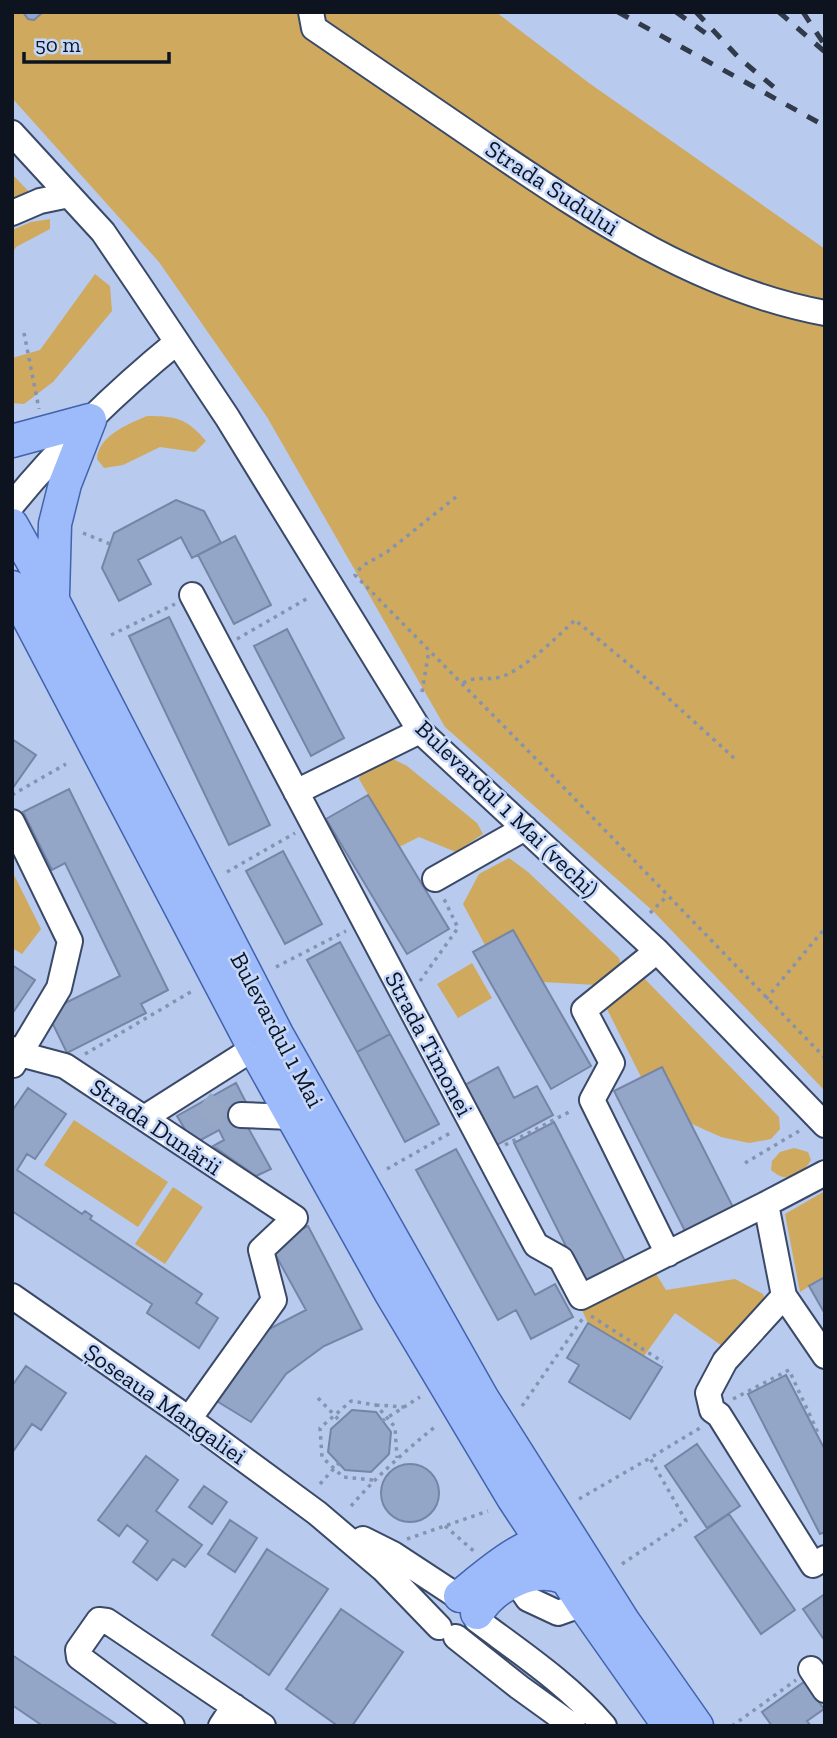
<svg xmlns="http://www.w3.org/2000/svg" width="837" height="1738" font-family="'Zilla Slab',serif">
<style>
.green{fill:#cfa95d}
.building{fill:#94a6c8;stroke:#7485a6;stroke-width:2}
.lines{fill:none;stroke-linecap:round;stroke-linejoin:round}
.minor-tunnel{stroke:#96a6c5;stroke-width:24;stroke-dasharray:24 12;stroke-linecap:butt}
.minor-casing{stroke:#3a4967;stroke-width:28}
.major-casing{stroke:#4063ac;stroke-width:35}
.path{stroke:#8493b0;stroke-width:3.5;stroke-dasharray:3.5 5;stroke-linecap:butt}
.minor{stroke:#fff;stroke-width:24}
.major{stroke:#9dbbfb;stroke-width:32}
.rail{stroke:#313a4b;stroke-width:5;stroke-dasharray:12 12;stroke-linecap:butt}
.labels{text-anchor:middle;stroke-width:5;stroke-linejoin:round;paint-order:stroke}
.street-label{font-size:24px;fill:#0d1420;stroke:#c4d7fb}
</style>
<rect width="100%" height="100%" fill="#b8caee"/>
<!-- green -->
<path class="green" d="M 12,12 L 496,12 L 589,83 L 825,249 L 825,1091 L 653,911 L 445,727 L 267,417 L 159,262 L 12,98 Z
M 12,174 L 32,195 L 12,202 Z
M 50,219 L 50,229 L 16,247 L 12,253 L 12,230 L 31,222 Z
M 95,274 L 110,286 L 112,311 L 53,382 L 24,404 L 12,403 L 12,358 L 40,350 Z
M 147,416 C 175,416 187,418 206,441 L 195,452 L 160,447 L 123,465 L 104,468 L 97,459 C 98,436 128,424 147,416 Z
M 389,757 L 407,766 L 477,823 L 483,834 L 456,852 L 419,837 L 399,847 L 359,779 L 361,773 Z
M 509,858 L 528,872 L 619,958 L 621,967 L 596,985 L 543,982 L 513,930 L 485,945 L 463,904 L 479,874 Z
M 12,871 L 41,929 L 22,954 L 12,948 Z
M 472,963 L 492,998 L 458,1018 L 437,984 Z
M 642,976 L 779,1117 L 780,1129 L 771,1139 L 749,1143 L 721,1137 L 690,1123 L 662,1067 L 641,1077 L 607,1009 Z
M 74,1120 L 168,1182 L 138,1227 L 44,1165 Z
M 794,1148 L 808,1152 L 811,1160 C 801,1177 787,1184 771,1170 L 772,1161 L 780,1152 Z
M 173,1187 L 203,1207 L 165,1264 L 135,1244 Z
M 825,1191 L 825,1277 L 800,1292 L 785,1214 Z
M 655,1272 L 666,1290 L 735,1279 L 763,1294 L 767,1304 L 725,1348 L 675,1313 L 644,1356 L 588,1323 L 582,1310 Z"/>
<!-- building -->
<path class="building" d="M 23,12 L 43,12 L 34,20 L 28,19 Z
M 176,500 L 204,511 L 221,543 L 192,558 L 181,537 L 138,560 L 151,584 L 119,601 L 102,568 L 114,533 Z
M 235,536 L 271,605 L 234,624 L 198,555 Z
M 169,617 L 270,825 L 229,845 L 129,636 Z
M 287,629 L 344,738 L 311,756 L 254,646 Z
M 12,739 L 36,755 L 12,789 Z
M 69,789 L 168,990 L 141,1004 L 146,1013 L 67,1053 L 47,1012 L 120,976 L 65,863 L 52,870 L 23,812 Z
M 368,795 L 449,929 L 407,954 L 326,819 Z
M 283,851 L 322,924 L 285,944 L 246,871 Z
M 513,930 L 591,1066 L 551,1089 L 473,952 Z
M 340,942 L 390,1034 L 357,1052 L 307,960 Z
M 12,965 L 35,980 L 12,1014 Z
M 390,1034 L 439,1124 L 405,1142 L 357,1052 Z
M 498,1067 L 514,1098 L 537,1086 L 553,1115 L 495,1146 L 463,1086 Z
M 662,1067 L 736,1213 L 688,1237 L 614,1091 Z
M 236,1083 L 250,1110 L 241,1115 L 271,1169 L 256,1176 L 213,1146 L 224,1140 L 219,1130 L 197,1142 L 186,1131 L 177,1116 Z
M 28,1088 L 66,1114 L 35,1159 L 27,1154 L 17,1170 L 82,1214 L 85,1211 L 92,1216 L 90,1219 L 202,1294 L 196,1303 L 218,1318 L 199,1348 L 147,1313 L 152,1304 L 12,1211 L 12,1111 Z
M 554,1122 L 626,1263 L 585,1284 L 514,1143 Z
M 456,1149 L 535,1295 L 555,1284 L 573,1317 L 531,1339 L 516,1310 L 498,1320 L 416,1170 Z
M 308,1226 L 362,1329 L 324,1346 L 286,1374 L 251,1422 L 215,1400 L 265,1331 L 306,1310 L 270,1245 Z
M 825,1277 L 825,1314 L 809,1286 Z
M 588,1323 L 662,1367 L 630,1419 L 569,1382 L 579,1365 L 567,1358 Z
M 26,1366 L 66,1393 L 41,1430 L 32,1424 L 12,1453 L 12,1386 Z
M 786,1375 L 825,1450 L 825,1532 L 820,1534 L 748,1394 Z
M 352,1410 L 376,1412 L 391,1432 L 389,1454 L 371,1472 L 345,1470 L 328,1452 L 331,1429 Z
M 697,1444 L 740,1506 L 707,1528 L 665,1466 Z
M 146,1456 L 178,1480 L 156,1511 L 202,1545 L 185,1567 L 173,1559 L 157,1580 L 133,1562 L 148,1541 L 127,1525 L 119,1536 L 98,1520 Z
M381 1493a29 29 0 1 1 58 0a29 29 0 1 1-58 0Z
M 204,1486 L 227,1502 L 212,1524 L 189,1507 Z
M 729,1514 L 795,1610 L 761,1634 L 695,1537 Z
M 230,1520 L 257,1538 L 235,1572 L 208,1554 Z
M 267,1549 L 328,1589 L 269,1675 L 212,1635 Z
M 825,1594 L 825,1641 L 803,1609 Z
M 341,1609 L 403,1652 L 352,1726 L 338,1726 L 286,1689 Z
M 12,1655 L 119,1726 L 43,1726 L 12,1705 Z
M 804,1682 L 824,1709 L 807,1721 L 811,1726 L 772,1726 L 762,1712 Z"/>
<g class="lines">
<!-- minor-tunnel -->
<path class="minor-tunnel" d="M 203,1102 L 218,1115 L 241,1115"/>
<!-- minor casing -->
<g class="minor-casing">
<path id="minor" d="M 311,12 L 314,28 C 374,69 434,110 494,151 C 596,220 701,290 825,313
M 12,133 L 103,232 L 139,285 L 227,417 L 420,731 L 657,951 L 825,1125
M 12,213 L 40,201 L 69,195
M 12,505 C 61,445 117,391 177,342
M 192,595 L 536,1245 L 561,1259 L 581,1297 L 766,1204
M 296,792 L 420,731
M 12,822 L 70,941 L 59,988 L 13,1065
M 435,879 L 525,828
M 657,951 L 584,1010 L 612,1063 L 592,1100 L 668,1254
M 12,1049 L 20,1054 L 65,1066 L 295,1218 L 261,1250 L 274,1300 L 189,1419
M 241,1115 L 292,1117
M 144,1118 L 254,1048
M 825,1173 L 766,1204 L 784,1296 L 825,1356
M 12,1296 L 189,1419 L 317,1513 L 383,1569 L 439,1627
M 784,1296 L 725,1361 L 708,1393 L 712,1410 L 719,1415 L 813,1565 L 825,1558
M 363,1539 L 393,1554 L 457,1596
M 515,1580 L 528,1599 L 558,1613 L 583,1604
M 477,1620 C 521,1653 568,1684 604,1726
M 456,1637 L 519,1687 L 573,1726
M 811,1669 L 825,1690
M 172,1726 L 79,1657 L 78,1650 L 99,1620 L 107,1621 L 263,1726
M 221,1726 L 234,1706"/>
</g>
<!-- major casing -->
<g class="major-casing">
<path id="major" d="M 12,441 L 90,420
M 12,525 L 40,575 L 277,1034 L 483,1399 L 624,1622 L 697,1726
M 12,587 L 254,1048 L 390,1292 L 513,1498 L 583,1604 L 669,1726
M 53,595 L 55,524 L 65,484 L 90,420
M 460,1596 C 483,1578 531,1533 560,1543
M 477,1613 C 495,1585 533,1565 565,1578"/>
</g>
<!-- path -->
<path class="path" d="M 24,333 L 39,409
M 456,497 L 387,552 L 362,566 L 355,575 L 543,766 L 825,1058
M 83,533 L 110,544
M 111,635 L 175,604
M 237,639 L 308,598
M 463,683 C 479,675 486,681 500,677 C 523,671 558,636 575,620 L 655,686 L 734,758
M 422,692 L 429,650
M 12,795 L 66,764
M 227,872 L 295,833
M 650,913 L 667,896
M 276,967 L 346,931
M 420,981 L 458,928 L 444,899
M 766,999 L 825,928
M 85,1054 L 194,990
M 505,1145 L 573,1110
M 745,1163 L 799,1131
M 387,1169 L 452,1132
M 591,1316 L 663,1362
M 318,1398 L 340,1421
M 733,1399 L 789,1370 L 819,1435
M 376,1405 L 404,1407
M 522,1406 L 583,1318
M 382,1421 L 420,1397
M 373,1480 L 343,1477 L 322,1457 L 320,1428 L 351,1401 L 376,1405 L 395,1427 L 397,1458
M 320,1484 L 339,1463
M 579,1499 L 650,1458
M 351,1506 C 377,1476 405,1451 436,1426
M 445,1526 L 476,1553
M 407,1539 L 488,1511
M 622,1564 L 686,1521 L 650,1458 L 700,1428
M 732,1726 L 796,1680"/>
<!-- minor -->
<use href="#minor" class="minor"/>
<!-- major -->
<use href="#major" class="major"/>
<!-- rail -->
<path class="rail" d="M 618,12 L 825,126
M 676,12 L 711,37
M 696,12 L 739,58 L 781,93
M 779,12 L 825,52
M 803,12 L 824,44"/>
</g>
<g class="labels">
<!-- street labels -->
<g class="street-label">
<text transform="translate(552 188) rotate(33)" y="8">Strada Sudului</text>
<text transform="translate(507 809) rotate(44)" y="8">Bulevardul 1 Mai (vechi)</text>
<text transform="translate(277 1030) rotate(62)" y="8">Bulevardul 1 Mai</text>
<text transform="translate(429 1044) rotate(62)" y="8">Strada Timonei</text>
<text transform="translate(156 1127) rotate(34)" y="8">Strada Dunării</text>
<text transform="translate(165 1404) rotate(35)" y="8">Șoseaua Mangaliei</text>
</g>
</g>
<!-- border -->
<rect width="837" height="1738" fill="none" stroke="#0d1420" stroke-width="28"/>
<!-- scale -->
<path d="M24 52v10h145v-10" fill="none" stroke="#0d1420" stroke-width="3.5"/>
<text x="35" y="52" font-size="21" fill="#0d1420" stroke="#c4d7fb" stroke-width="5" paint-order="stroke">50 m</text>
</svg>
